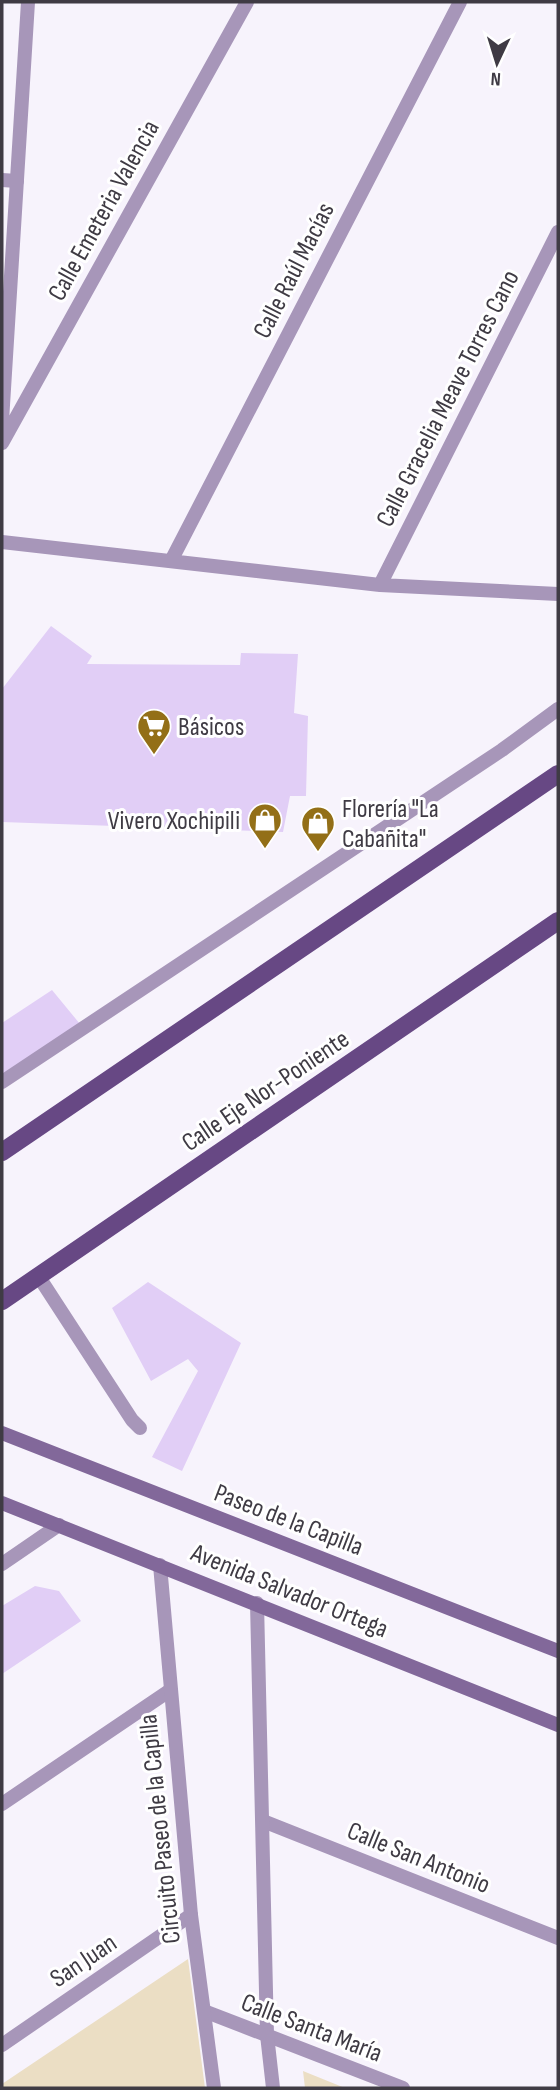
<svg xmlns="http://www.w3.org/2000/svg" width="560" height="2090" font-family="'Sofia Sans Condensed',sans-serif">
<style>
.green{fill:#ebdec4}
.building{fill:#e1cef6}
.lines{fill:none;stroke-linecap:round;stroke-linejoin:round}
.service{stroke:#a796b9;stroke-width:14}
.pedestrian{stroke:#a796b9;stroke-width:14}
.minor{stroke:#a796b9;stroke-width:14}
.tertiary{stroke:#a796b9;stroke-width:14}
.secondary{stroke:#82689a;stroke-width:14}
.primary{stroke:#674884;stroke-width:18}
.labels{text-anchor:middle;stroke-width:6;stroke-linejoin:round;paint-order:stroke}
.street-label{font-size:26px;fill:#3f3b44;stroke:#fff}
.poi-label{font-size:26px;fill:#3f3b44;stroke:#fff;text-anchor:start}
</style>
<rect width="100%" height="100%" fill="#f7f3fc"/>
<!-- green -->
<path class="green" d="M 188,1959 L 205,2088 L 2,2088 L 2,2084 Z
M 303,2071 L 345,2088 L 305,2088 Z"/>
<!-- building -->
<path class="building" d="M 51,626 L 92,656 L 87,664 L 240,665 L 241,653 L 298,654 L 294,713 L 308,716 L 306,796 L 290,796 L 283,832 L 2,822 L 2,689 Z
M 52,990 L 80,1024 L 2,1074 L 2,1023 Z
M 148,1282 L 241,1343 L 182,1471 L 152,1457 L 198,1371 L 188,1359 L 151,1381 L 112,1308 Z
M 35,1586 L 59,1591 L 81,1621 L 2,1674 L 2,1606 Z"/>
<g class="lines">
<!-- service -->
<path class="service" d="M 39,1277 L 132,1420 L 140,1428
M 2,1564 L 59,1525"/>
<!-- pedestrian -->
<path class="pedestrian" d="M 2,180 L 17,181"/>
<!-- minor -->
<path class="minor" d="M 2,421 L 28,2
M 2,443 L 247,2
M 2,542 L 380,585 L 558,594
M 171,561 L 460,2
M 380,585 L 558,232
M 2,1082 L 502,750 L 558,709
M 2,1804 L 169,1691
M 263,1821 L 558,1938
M 204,2011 L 403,2088
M 2,2045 L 191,1915"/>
<!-- tertiary -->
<path class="tertiary" d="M 160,1565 L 191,1915 L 214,2088
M 257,1603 L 267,2035 L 273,2088"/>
<!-- secondary -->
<path class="secondary" d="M 2,1433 L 558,1651
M 2,1503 L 558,1725"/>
<!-- primary -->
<path class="primary" d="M 2,1152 L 558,774
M 2,1301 L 558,921"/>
</g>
<!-- icons -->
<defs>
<g id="supermarket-pin" transform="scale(1.75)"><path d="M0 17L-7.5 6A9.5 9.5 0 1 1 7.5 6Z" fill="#936f17" stroke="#fff"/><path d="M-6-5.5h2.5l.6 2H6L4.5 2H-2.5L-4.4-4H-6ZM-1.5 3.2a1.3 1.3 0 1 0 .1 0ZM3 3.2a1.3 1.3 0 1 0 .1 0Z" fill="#fff"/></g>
<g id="shop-pin" transform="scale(1.75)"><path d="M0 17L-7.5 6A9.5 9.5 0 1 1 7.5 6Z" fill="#936f17" stroke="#fff"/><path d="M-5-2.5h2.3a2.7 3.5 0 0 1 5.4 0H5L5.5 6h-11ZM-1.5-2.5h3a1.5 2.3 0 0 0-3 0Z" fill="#fff"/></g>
</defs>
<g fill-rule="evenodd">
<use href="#supermarket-pin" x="154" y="726"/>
<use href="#shop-pin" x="265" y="820"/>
<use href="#shop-pin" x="318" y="823"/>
</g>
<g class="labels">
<!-- street labels -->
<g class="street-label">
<text transform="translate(103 210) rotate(-61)" y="9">Calle Emeteria Valencia</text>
<text transform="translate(293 270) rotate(-63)" y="9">Calle Raúl Macías</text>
<text transform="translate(447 398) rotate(-63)" y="9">Calle Gracelia Meave Torres Cano</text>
<text transform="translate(265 1090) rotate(-34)" y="9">Calle Eje Nor-Poniente</text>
<text transform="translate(289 1519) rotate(21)" y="9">Paseo de la Capilla</text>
<text transform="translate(290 1590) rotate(22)" y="9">Avenida Salvador Ortega</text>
<text transform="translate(159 1829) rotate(-96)" y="9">Circuito Paseo de la Capilla</text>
<text transform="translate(419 1857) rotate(22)" y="9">Calle San Antonio</text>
<text transform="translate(83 1960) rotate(-34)" y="9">San Juan</text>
<text transform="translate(312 2027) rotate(21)" y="9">Calle Santa María</text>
</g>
<!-- poi labels -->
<g class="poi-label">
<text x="178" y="735">Básicos</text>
<text x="342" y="817">Florería "La<tspan x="342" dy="30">Cabañita"</tspan></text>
<text x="240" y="829" text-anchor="end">Vivero Xochipili</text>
</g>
</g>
<!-- border -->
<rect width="560" height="2090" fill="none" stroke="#3f3b44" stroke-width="7"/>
<!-- north arrow -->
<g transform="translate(497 63) rotate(184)" stroke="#ffffff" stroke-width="5" paint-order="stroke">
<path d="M0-5L12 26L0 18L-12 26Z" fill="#3f3b44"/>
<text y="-10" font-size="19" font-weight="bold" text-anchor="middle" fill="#3f3b44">N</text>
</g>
</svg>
